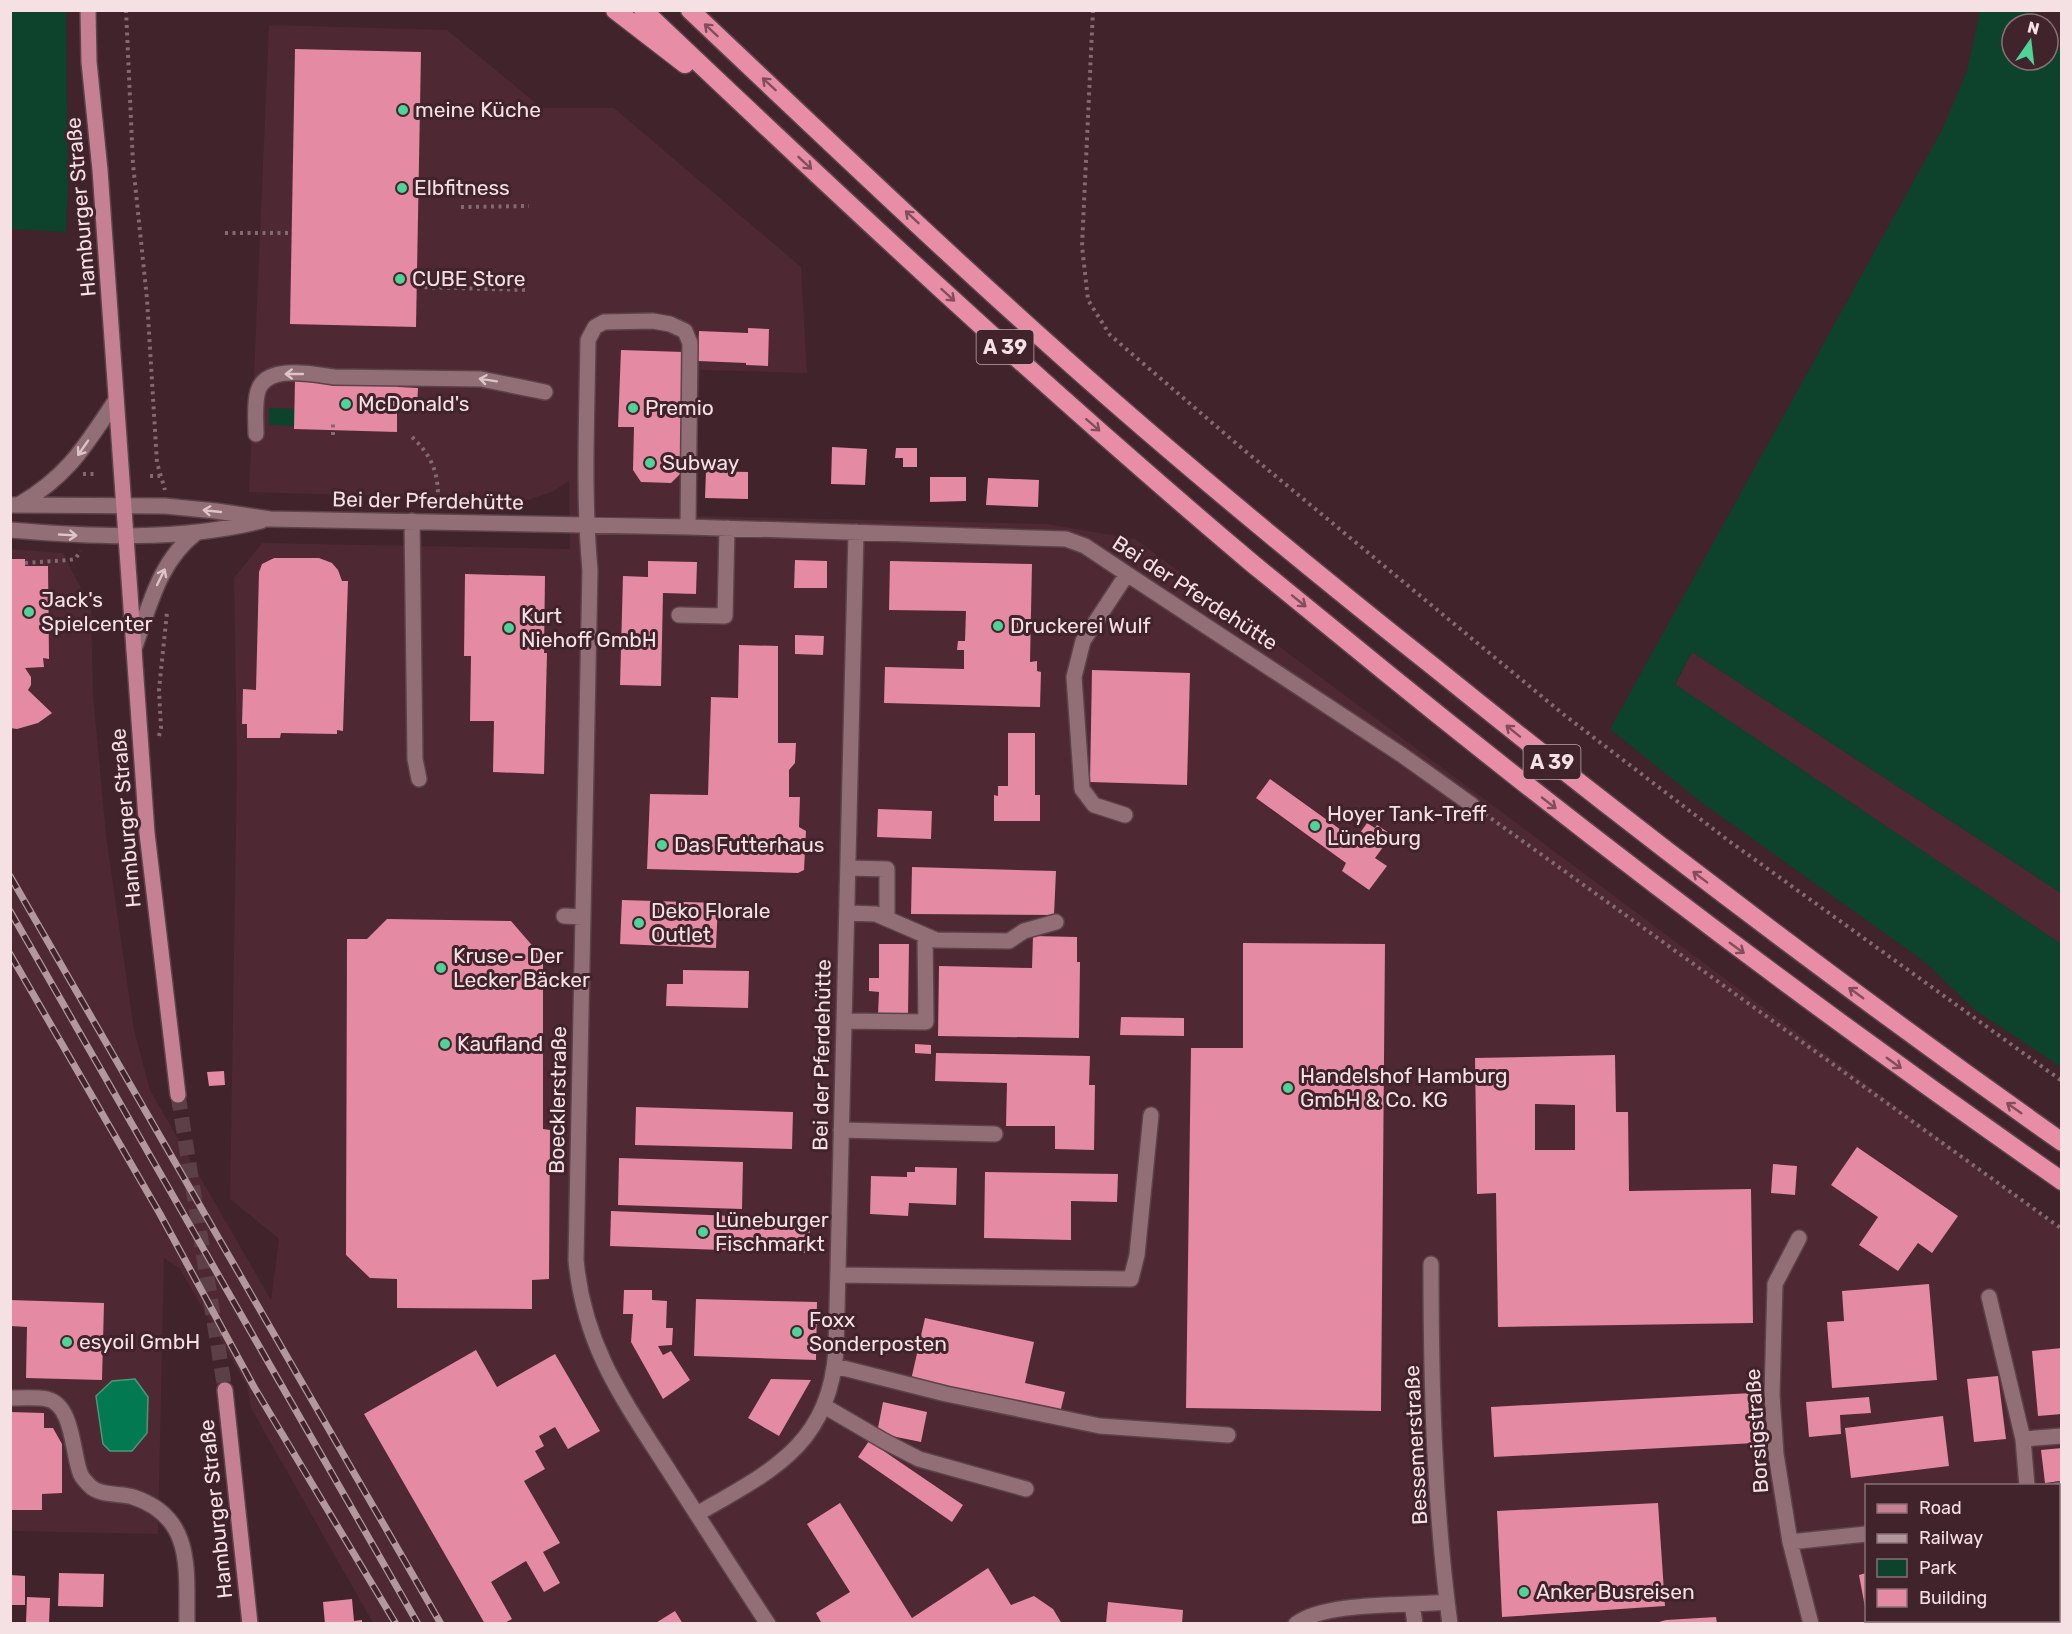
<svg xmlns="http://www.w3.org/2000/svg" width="2072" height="1634" font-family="Rubik,sans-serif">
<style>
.built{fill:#4e2833;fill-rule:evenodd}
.green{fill:#0d422c}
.water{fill:#027950;stroke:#4b987c;stroke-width:1.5}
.building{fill:#e48aa2;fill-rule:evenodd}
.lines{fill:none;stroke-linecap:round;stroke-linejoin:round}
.major-tunnel{stroke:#5c3f47;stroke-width:15;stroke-dasharray:15 8;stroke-linecap:butt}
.minor-casing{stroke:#5d424a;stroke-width:18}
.major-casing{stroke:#5d424a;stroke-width:18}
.highway-casing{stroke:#5d424a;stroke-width:21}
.path{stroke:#846970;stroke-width:4;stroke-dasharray:3 4.5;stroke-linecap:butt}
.minor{stroke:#926e76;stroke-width:15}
.major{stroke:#c58193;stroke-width:15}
.highway{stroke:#e78ea6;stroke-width:18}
.rail-casing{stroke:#b0989d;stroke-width:7}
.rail{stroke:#41232b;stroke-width:4.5;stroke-dasharray:14;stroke-linecap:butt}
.oneway{stroke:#834e5c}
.oneway2{stroke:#dcc4c8}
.poi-dot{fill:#4ed399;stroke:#41232b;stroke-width:2}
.labels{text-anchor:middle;stroke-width:6;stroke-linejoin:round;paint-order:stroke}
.shield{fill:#41232b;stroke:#bfa7ac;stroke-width:1.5}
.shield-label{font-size:20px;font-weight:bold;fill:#f5e0e4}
.poi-label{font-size:21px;fill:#f5e0e4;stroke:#41232b;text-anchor:start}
.street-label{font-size:21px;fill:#f5e0e4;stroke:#41232b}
</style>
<rect width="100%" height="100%" fill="#41232b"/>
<!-- built -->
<path class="built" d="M 269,25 L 447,30 L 542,108 L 614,108 L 801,267 L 807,373 L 700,370 L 694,516 L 1047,524 L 1135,539 L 2061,1229 L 2061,1623 L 373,1623 L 251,1408 L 247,1386 L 180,1269 L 164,1258 L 158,1534 L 11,1531 L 10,549 L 63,553 L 91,608 L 93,694 L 106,835 L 134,1030 L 150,1090 L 271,1300 L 279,1239 L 230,1199 L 237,765 L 234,578 L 262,543 L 570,549 L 569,481 L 552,492 L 528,500 L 249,492 ZM 1866,1486 L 2058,1486 L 2058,1620 L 1866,1620 Z
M 1692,652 L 2061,893 L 2061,944 L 1675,685 Z"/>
<!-- green -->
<path class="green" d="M 10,11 L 66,11 L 68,188 L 66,232 L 11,229 Z
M 1980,11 L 2033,11 L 2042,24 L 2012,24 L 2012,60 L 2048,60 L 2048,32 L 2061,50 L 2061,893 L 1692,652 L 1675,684 L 2061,944 L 2061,1067 L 1975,1010 L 1925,962 L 1701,802 L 1610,729 L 1942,130 L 1967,71 Z
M 269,408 L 298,409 L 297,426 L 269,425 Z"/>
<!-- water -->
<path class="water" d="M 135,1379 L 148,1397 L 147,1433 L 132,1451 L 110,1451 L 103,1444 L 96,1396 L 112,1381 Z"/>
<!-- building -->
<path class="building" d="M 295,49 L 421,52 L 416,327 L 290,324 Z
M 748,328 L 769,329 L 768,366 L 746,365 L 746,363 L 698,361 L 699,331 L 748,333 Z
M 621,350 L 684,352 L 680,474 L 671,483 L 641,482 L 633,470 L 634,427 L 618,427 Z
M 295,379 L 398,379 L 398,387 L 418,388 L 417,406 L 397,406 L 397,432 L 294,429 Z
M 832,447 L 867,449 L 865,485 L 831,484 Z
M 896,448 L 917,448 L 917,467 L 903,467 L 903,458 L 895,458 Z
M 706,471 L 748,472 L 748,499 L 705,498 Z
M 930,477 L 966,477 L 966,501 L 930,502 Z
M 988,478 L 1039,480 L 1038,507 L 986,505 Z
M 274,558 L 319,558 L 332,563 L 338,570 L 342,581 L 348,581 L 343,731 L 337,730 L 337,734 L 281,733 L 280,738 L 247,738 L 247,724 L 242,724 L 243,689 L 256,690 L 259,572 L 262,564 Z
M 10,559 L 25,559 L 25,566 L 48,566 L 49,659 L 43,658 L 44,667 L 25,668 L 31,677 L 31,685 L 28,690 L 52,713 L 38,723 L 17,729 L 10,728 Z
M 795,560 L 827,561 L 827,588 L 794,588 Z
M 648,561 L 697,562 L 696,594 L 663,593 L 661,686 L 620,685 L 623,576 L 648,577 Z
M 890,561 L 1032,564 L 1030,662 L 1037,661 L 1037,671 L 1041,672 L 1040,707 L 884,703 L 885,667 L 964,669 L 964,650 L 957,650 L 958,641 L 965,641 L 966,611 L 889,610 Z
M 465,574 L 545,576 L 544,653 L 547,653 L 544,774 L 493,772 L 494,721 L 470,721 L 471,656 L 464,656 Z
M 795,635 L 824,636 L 823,655 L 795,654 Z
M 739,645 L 778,646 L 778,743 L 796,743 L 795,763 L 789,770 L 789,797 L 800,797 L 799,827 L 806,831 L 804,870 L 798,873 L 647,869 L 650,794 L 708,795 L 711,697 L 738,698 Z
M 1092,670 L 1190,673 L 1187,785 L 1090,782 Z
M 1008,733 L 1035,733 L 1035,795 L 1040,795 L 1040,821 L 994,821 L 994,795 L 998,796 L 998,786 L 1008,786 Z
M 1270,779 L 1355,840 L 1367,823 L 1375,828 L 1377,825 L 1392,835 L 1375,858 L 1387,866 L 1369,890 L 1342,871 L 1346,863 L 1256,798 Z
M 878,809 L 932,811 L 931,839 L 877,837 Z
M 912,867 L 1056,871 L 1054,915 L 911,914 Z
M 622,900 L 718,903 L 716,948 L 620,944 Z
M 387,919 L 511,921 L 543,958 L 543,1129 L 550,1130 L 549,1279 L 532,1280 L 532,1309 L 397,1308 L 397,1279 L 370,1278 L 346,1255 L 347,939 L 367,939 Z
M 1033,936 L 1077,937 L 1077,962 L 1080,962 L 1079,1038 L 938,1036 L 939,966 L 1032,968 Z
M 1243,943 L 1385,944 L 1381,1411 L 1186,1408 L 1191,1048 L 1243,1048 Z
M 879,944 L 909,944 L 908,1015 L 878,1014 L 879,992 L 869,991 L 869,978 L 879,978 Z
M 683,970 L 749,971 L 748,1008 L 666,1006 L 667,984 L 683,984 Z
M 1121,1017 L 1184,1018 L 1184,1036 L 1120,1035 Z
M 915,1044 L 931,1045 L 931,1054 L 915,1053 Z
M 936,1053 L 1090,1056 L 1089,1085 L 1095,1085 L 1094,1150 L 1055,1149 L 1055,1126 L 1006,1126 L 1007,1083 L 935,1081 Z
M 1615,1055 L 1616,1112 L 1628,1112 L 1629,1191 L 1751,1189 L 1753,1323 L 1498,1327 L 1496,1193 L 1477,1194 L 1475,1058 ZM 1535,1104 L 1575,1105 L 1575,1150 L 1535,1150 Z
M 224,1071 L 225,1085 L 209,1086 L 207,1072 Z
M 636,1107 L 793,1112 L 792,1149 L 635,1145 Z
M 1857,1147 L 1958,1216 L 1932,1253 L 1918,1243 L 1898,1271 L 1859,1245 L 1878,1217 L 1831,1185 Z
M 619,1158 L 743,1162 L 742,1209 L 618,1205 Z
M 1773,1164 L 1797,1166 L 1795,1195 L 1771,1193 Z
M 915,1167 L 957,1168 L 956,1205 L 909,1203 L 908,1216 L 870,1214 L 871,1176 L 907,1177 L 907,1172 L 915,1172 Z
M 985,1172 L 1118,1174 L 1117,1202 L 1071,1201 L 1071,1240 L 984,1238 Z
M 611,1211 L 810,1219 L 809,1253 L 610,1246 Z
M 1929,1284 L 1937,1380 L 1832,1388 L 1827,1322 L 1844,1321 L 1842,1291 Z
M 624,1290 L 652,1290 L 652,1300 L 667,1301 L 666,1328 L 673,1328 L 672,1345 L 658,1346 L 663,1355 L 671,1351 L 690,1380 L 663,1399 L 631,1342 L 633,1314 L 623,1314 Z
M 696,1299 L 817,1302 L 816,1360 L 694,1356 Z
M 10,1300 L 104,1303 L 102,1380 L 26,1378 L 27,1327 L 10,1326 Z
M 925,1318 L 1034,1342 L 1025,1383 L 1065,1392 L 1060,1413 L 911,1380 Z
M 2062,1348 L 2062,1414 L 2038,1416 L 2032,1351 Z
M 476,1350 L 497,1387 L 555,1354 L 600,1431 L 568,1449 L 555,1427 L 539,1436 L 544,1446 L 535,1451 L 545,1469 L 524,1481 L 560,1543 L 543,1552 L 560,1583 L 544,1592 L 526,1561 L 491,1582 L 512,1619 L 503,1624 L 485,1624 L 364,1414 Z
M 1998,1376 L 2006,1439 L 1974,1442 L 1967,1379 Z
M 771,1379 L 811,1380 L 779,1436 L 748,1418 Z
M 1752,1393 L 1755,1443 L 1494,1457 L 1491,1407 Z
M 1869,1397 L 1871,1413 L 1840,1415 L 1841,1434 L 1809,1437 L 1806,1402 Z
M 883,1402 L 927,1412 L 921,1442 L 877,1433 Z
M 10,1412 L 44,1413 L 44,1428 L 53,1428 L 62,1444 L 62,1493 L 42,1494 L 42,1510 L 10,1510 Z
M 1943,1416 L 1949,1466 L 1851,1478 L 1845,1428 Z
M 869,1441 L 963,1505 L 952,1522 L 858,1457 Z
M 2062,1448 L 2062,1481 L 2045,1483 L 2041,1450 Z
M 840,1503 L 912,1618 L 988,1568 L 1011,1605 L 1034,1596 L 1053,1609 L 1062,1624 L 822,1624 L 816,1613 L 850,1592 L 807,1524 Z
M 1658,1503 L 1665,1606 L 1502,1617 L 1497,1511 Z
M 2058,1560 L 2062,1560 L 2062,1624 L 2057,1624 L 2056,1620 L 2058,1620 Z
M 59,1573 L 104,1574 L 103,1607 L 58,1606 Z
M 1866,1573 L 1866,1607 L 1865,1607 L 1859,1575 Z
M 10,1575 L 25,1576 L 25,1605 L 10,1605 Z
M 27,1597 L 50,1598 L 49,1624 L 26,1623 Z
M 352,1599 L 354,1621 L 362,1620 L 362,1624 L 325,1624 L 323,1602 Z
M 1108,1602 L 1183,1610 L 1182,1624 L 1106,1624 Z
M 675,1611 L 683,1624 L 654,1624 Z
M 1716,1617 L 1717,1624 L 1652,1624 L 1666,1620 Z
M 1868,1620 L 1935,1620 L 1935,1624 L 1869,1624 Z
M 1983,1620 L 2036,1620 L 2037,1624 L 1984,1624 Z"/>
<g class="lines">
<!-- major-tunnel -->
<path class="major-tunnel" d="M 178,1095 L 225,1390"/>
<!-- minor casing -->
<g class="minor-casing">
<path id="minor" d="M 256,434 C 256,421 254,404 258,391 C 266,364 313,374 334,377 L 481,379 L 545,392
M 20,504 C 69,475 85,446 116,400
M 10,505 L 165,506 L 216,511 L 270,519 L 688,527 L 1066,539 L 1085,546 L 1127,574 L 1402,755 L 1472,805
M 412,521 L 415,759 L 419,779
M 688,527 L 690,343 L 685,331 L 670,324 L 653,321 L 604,322 L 595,327 L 588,340 C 587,417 583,493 590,570 L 576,1260 C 584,1348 625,1402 671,1474 C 703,1524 735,1574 768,1624
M 10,530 C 94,537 179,541 261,521
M 679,615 L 725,616 L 727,528
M 134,649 C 149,608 159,561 196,533
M 1125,815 L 1094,805 L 1082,789 L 1074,677 L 1083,641 L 1127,574
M 848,868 L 887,869 L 887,918
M 847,913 L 876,914 L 936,940 L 1009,941 L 1024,931 L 1056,922
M 564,916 L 583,917
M 844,1021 L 926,1022 L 925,935
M 841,1130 L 995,1134
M 1799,1238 L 1775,1284 L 1772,1395 L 1776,1454 L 1790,1542 L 1811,1624
M 1431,1264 C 1431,1384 1434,1505 1450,1624
M 838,1275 L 1131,1279 L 1137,1255 L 1151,1115
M 1989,1297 L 2023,1439
M 835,1366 L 946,1394 L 1100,1426 L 1228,1435
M 10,1398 C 22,1398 36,1397 47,1399 C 74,1405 72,1455 81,1475 C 83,1479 87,1483 90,1486 C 100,1496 120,1493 133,1497 C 195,1517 186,1571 187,1624
M 824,1406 L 884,1441 L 919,1459 L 1026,1489
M 2027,1486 L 2023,1439 L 2062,1436
M 2058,1490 L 2062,1490
M 697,1514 C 771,1471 829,1446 836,1350 L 856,532
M 2058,1514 L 2062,1514
M 1790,1542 L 1866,1534
M 1412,1604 L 1415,1624
M 1296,1624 C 1325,1601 1409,1606 1447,1602"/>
</g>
<!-- major casing -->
<g class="major-casing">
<path id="major" d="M 88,10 L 89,62 L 100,170 L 147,833 L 178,1095
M 225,1390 L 250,1624"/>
</g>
<!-- highway casing -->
<g class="highway-casing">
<path id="highway" d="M 615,10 L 685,64
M 643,10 C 842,199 1043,387 1253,564 C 1298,601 1344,638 1389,675 C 1607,852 1831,1020 2062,1181
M 690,10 C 814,127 937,245 1064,358 C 1184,465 1308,567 1434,667 C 1638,832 1847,990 2062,1142"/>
</g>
<!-- path -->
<path class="path" d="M 126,10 L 133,164 L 147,299 L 157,463 L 165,490
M 1093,10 L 1082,246 L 1088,300 L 1110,335 L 1238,445 L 1563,714 L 1729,841 L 2062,1081
M 420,110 L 462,111
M 418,194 L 461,194
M 461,207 L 529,206
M 225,233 L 291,233
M 417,287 L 527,290
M 333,435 L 333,422
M 412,437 C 434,458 439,475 438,506
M 83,474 L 98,474
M 150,476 L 160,476
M 25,563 L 69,560 L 75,559 L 81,551
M 159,736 L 161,728 L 159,690 L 167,612
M 1485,814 L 2062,1229"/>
<!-- minor -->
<use href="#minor" class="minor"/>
<!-- major -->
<use href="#major" class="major"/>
<!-- highway -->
<use href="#highway" class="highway"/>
<!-- rail casing -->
<g class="rail-casing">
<path id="rail" d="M 10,876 L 441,1624
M 10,911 L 418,1624
M 10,954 L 160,1214 L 254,1387 L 396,1624"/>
</g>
<!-- rail -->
<use href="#rail" class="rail"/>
</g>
<!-- one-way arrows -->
<defs><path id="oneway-shaft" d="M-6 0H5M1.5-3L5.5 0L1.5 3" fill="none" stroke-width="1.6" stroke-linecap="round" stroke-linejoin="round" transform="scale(1.5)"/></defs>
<g class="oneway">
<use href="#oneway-shaft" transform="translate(711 30) rotate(-137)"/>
<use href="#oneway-shaft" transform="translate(769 84) rotate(-137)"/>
<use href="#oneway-shaft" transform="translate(805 163) rotate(43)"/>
<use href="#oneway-shaft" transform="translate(912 217) rotate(-137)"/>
<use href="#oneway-shaft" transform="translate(948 295) rotate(42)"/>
<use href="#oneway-shaft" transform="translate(1093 425) rotate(41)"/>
<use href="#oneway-shaft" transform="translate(1299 601) rotate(39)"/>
<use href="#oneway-shaft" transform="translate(1513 731) rotate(-141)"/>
<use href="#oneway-shaft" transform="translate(1549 803) rotate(38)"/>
<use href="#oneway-shaft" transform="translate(1700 877) rotate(-143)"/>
<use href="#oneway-shaft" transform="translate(1737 948) rotate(36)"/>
<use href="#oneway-shaft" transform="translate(1856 993) rotate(-144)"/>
<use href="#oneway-shaft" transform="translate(1894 1063) rotate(36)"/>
<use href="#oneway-shaft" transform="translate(2014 1108) rotate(-145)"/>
</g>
<g class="oneway2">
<use href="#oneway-shaft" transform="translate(294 374) rotate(180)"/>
<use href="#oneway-shaft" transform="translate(488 380) rotate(-171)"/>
<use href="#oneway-shaft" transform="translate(83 448) rotate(125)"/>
<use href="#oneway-shaft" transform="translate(212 511) rotate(-174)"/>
<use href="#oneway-shaft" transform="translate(68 535) rotate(3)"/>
<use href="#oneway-shaft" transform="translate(161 577) rotate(-64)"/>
</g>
<!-- markers -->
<g class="poi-dot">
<circle cx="403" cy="110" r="6"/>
<circle cx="402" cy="188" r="6"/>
<circle cx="400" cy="279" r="6"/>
<circle cx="346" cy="404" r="6"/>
<circle cx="633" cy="408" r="6"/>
<circle cx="650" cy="463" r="6"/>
<circle cx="29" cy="612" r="6"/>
<circle cx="998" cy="626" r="6"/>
<circle cx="509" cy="628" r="6"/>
<circle cx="1315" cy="826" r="6"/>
<circle cx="662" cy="845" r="6"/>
<circle cx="639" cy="923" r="6"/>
<circle cx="441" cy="968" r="6"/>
<circle cx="445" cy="1044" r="6"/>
<circle cx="1288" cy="1088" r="6"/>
<circle cx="703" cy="1232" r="6"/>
<circle cx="797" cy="1332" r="6"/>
<circle cx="67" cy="1342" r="6"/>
<circle cx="1524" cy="1592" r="6"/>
</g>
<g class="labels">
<!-- shield labels -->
<g class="shield">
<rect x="976.5" y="330" width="57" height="34" rx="4.5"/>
<rect x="1523.5" y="745" width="57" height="34" rx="4.5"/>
</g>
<g class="shield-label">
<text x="1005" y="354">A 39</text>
<text x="1552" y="769">A 39</text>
</g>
<!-- poi labels -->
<g class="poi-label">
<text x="415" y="117">meine Küche</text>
<text x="414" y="195">Elbfitness</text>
<text x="412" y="286">CUBE Store</text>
<text x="358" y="411">McDonald's</text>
<text x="645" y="415">Premio</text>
<text x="662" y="470">Subway</text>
<text x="41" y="607">Jack's<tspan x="41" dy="24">Spielcenter</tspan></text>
<text x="521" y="623">Kurt<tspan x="521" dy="24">Niehoff GmbH</tspan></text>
<text x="1010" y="633">Druckerei Wulf</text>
<text x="1327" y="821">Hoyer Tank-Treff<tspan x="1327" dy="24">Lüneburg</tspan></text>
<text x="674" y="852">Das Futterhaus</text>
<text x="651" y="918">Deko Florale<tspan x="651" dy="24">Outlet</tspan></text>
<text x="453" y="963">Kruse - Der<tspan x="453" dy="24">Lecker Bäcker</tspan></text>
<text x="457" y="1051">Kaufland</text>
<text x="1300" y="1083">Handelshof Hamburg<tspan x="1300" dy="24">GmbH &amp; Co. KG</tspan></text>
<text x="715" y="1227">Lüneburger<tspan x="715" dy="24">Fischmarkt</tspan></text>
<text x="809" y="1327">Foxx<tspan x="809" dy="24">Sonderposten</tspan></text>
<text x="79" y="1349">esyoil GmbH</text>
<text x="1536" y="1599">Anker Busreisen</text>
</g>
<!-- street labels -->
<g class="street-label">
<text transform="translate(81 207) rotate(-95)" y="7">Hamburger Straße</text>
<text transform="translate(428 501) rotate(1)" y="7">Bei der Pferdehütte</text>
<text transform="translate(1195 593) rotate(33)" y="7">Bei der Pferdehütte</text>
<text transform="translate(126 818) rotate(-95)" y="7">Hamburger Straße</text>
<text transform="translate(822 1055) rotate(-89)" y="7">Bei der Pferdehütte</text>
<text transform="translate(558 1100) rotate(-89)" y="7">Boecklerstraße</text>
<text transform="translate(1757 1431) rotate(-94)" y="7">Borsigstraße</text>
<text transform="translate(1416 1445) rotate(-93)" y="7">Bessemerstraße</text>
<text transform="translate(216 1509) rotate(-96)" y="7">Hamburger Straße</text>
</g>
</g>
<!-- border -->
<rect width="2072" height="1634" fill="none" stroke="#f5e0e4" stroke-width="24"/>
<!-- legend -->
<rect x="1865" y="1484" width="195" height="138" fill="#41232b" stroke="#896f75" stroke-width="1.5"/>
<rect x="1877" y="1504" width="30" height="9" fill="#c58193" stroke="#896f75" stroke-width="1.5"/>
<text x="1919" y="1514" font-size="18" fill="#f5e0e4">Road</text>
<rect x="1877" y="1534" width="30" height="9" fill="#b0989d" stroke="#896f75" stroke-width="1.5"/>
<text x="1919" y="1544" font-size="18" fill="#f5e0e4">Railway</text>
<rect x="1877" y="1559" width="30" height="18" fill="#0d422c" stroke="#896f75" stroke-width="1.5"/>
<text x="1919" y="1574" font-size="18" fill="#f5e0e4">Park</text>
<rect x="1877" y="1589" width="30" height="18" fill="#e48aa2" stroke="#896f75" stroke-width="1.5"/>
<text x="1919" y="1604" font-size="18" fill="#f5e0e4">Building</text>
<!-- north arrow -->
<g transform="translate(2030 42) rotate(14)"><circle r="28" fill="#41232b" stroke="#896f75" stroke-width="1.5"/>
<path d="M0-4.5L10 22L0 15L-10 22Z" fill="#4ed399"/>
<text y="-9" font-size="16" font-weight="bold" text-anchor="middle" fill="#f5e0e4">N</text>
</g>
</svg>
